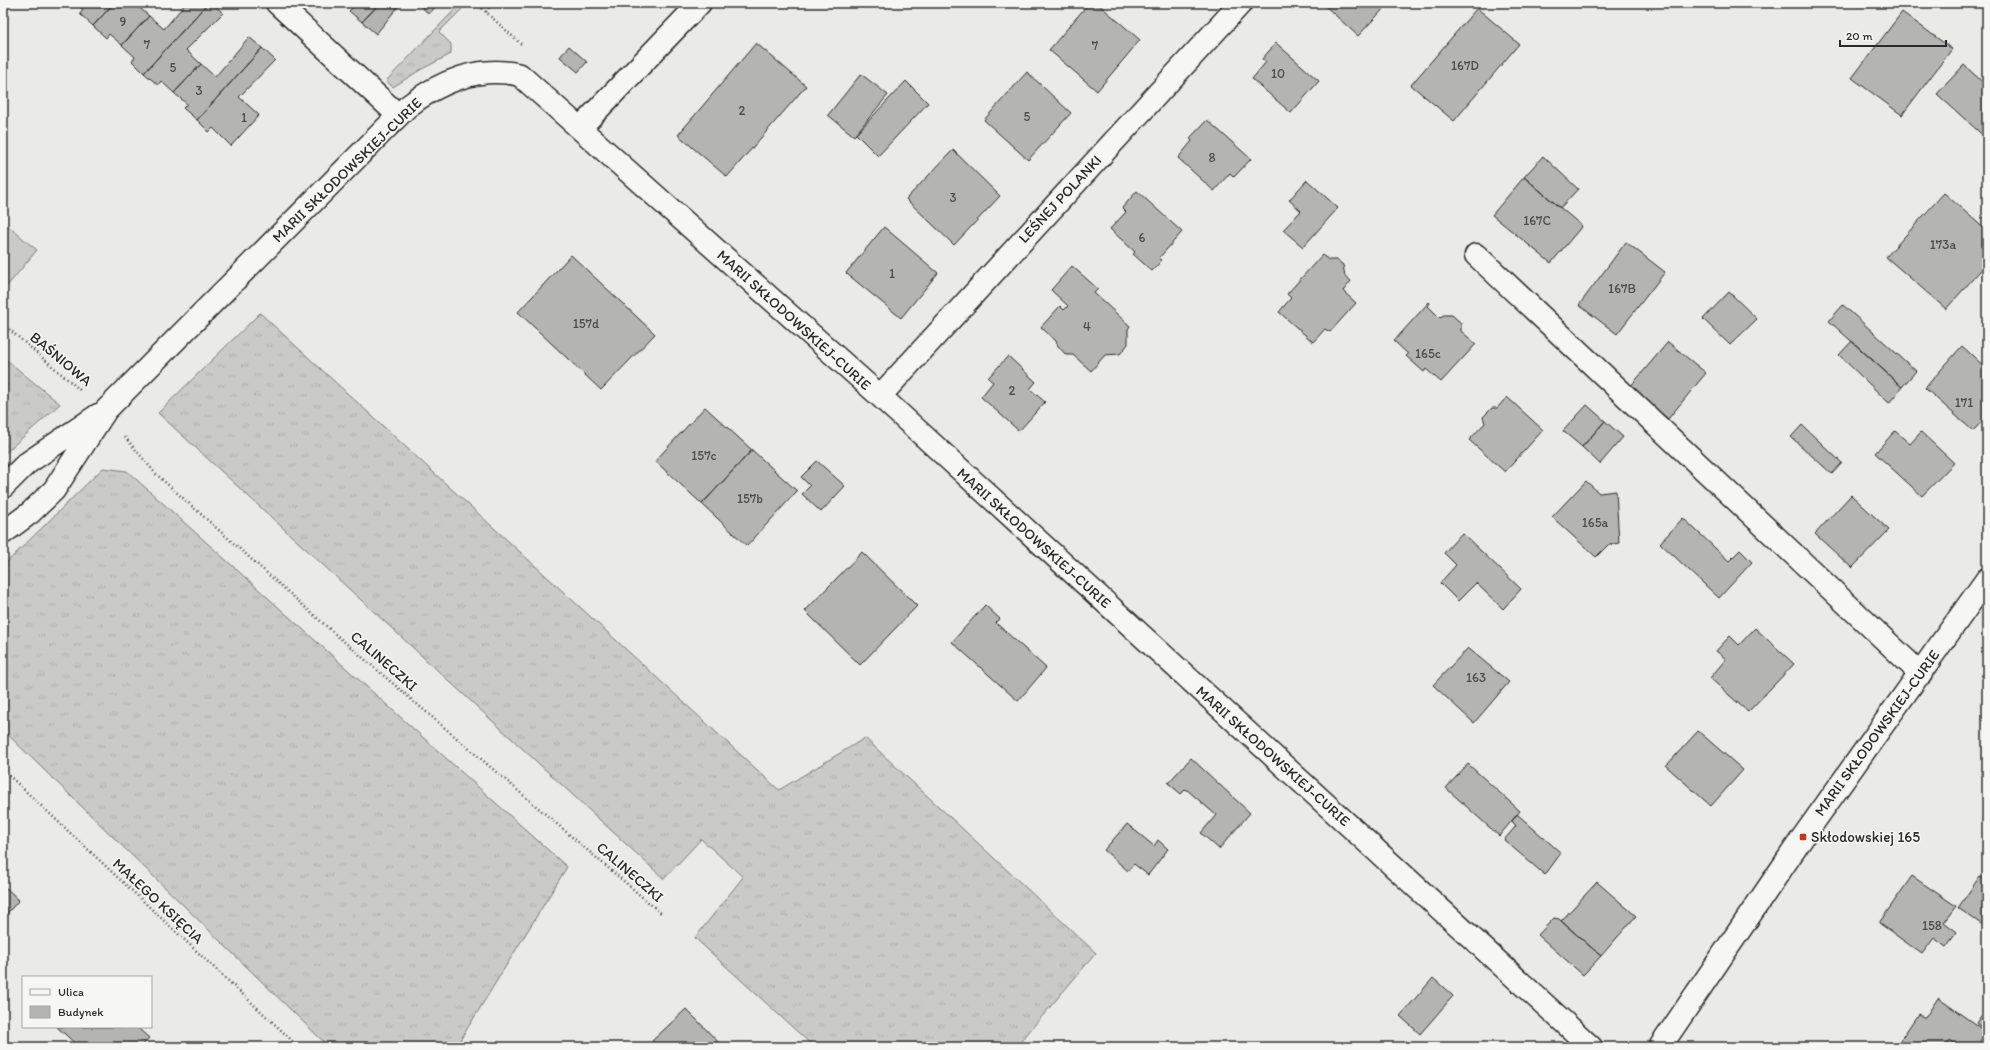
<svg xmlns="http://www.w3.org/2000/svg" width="1990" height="1050" font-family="Itim,sans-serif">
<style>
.grass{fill:url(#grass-tufts);stroke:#7a7a79}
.park{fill:#cacac7;stroke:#7a7a79}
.building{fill:#b4b4b1;stroke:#2b2b2b}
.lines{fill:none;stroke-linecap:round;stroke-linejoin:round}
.minor-casing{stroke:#2b2b2b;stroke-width:25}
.tertiary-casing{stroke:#2b2b2b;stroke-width:25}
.path{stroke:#2b2b2b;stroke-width:2.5;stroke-dasharray:1 3;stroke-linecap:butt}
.minor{stroke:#f6f6f2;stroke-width:22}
.tertiary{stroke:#f6f6f2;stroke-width:22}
.poi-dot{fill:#c8321e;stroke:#f6f6f2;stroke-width:1.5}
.labels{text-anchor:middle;stroke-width:3;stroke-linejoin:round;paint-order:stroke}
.number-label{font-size:13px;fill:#4d4d4c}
.street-label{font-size:15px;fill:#2b2b2b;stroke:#f6f6f2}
.poi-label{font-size:15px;fill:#2b2b2b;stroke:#f6f6f2;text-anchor:start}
</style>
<defs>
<pattern id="grass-tufts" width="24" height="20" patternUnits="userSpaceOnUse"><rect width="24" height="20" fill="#cacac7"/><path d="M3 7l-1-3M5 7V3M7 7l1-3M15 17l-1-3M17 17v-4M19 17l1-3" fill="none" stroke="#aeaeab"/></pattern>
</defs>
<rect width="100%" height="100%" fill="#eaeae6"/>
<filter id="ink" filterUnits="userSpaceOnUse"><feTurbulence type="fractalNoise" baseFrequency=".025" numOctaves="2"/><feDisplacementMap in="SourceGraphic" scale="8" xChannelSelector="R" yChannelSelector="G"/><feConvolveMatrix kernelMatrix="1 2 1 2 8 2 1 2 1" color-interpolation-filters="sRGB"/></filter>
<g filter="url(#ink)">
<!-- grass -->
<path class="grass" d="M 461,3 L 468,3 L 439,32 L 451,44 L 451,54 L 420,70 L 393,87 L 386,81 Z
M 260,313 L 779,790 L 865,738 L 1096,953 L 1016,1047 L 814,1047 L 695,938 L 743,877 L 701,839 L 664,879 L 158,413 Z
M 3,357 L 60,404 L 3,455 Z
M 103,468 L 127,471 L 567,867 L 459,1042 L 464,1047 L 329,1047 L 3,730 L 3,566 Z"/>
<!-- park -->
<path class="park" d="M 3,222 L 37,250 L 3,291 Z"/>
<!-- building -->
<path class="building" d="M 76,3 L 114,3 L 93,26 L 80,14 L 83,10 Z
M 114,3 L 134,3 L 149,16 L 122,45 L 109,34 L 106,38 L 93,26 Z
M 186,3 L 208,3 L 144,73 L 132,61 L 135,57 L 122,45 L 149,16 L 164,29 Z
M 208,3 L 212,3 L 223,13 L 186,50 L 201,64 L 174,93 L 161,81 L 158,85 L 144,73 Z
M 358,3 L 380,3 L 362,22 L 349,11 Z
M 380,3 L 401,3 L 376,34 L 362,22 Z
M 417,3 L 439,3 L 429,14 Z
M 1089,3 L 1097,3 L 1140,40 L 1097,91 L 1049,50 Z
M 1322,3 L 1389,3 L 1358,36 Z
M 1477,8 L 1519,44 L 1454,121 L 1411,85 Z
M 1902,12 L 1952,49 L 1902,115 L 1852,78 Z
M 249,37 L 262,48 L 197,120 L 183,108 L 187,104 L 174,93 L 201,64 L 215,77 Z
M 756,43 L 806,86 L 727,177 L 678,135 Z
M 1276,43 L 1319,81 L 1291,113 L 1252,79 L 1266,62 L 1262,59 Z
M 569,46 L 587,62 L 578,72 L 560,57 Z
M 262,48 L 275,60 L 239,97 L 259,115 L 231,146 L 213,128 L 209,132 L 197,120 Z
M 1964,65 L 1987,86 L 1987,139 L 1937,94 Z
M 1027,72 L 1071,113 L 1028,160 L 984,120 Z
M 861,74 L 888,95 L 854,136 L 828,115 Z
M 906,81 L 928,103 L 878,156 L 856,134 Z
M 1207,120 L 1251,159 L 1234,177 L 1230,173 L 1214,191 L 1178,158 L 1192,141 L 1190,138 Z
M 953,150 L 1000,196 L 954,245 L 906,199 Z
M 1543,156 L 1578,189 L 1560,208 L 1524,177 Z
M 1524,177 L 1582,226 L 1551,263 L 1492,215 Z
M 1307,180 L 1338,208 L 1303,247 L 1283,230 L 1301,211 L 1289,200 Z
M 1137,191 L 1182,232 L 1159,258 L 1162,260 L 1152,271 L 1133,254 L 1135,252 L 1110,229 L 1126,212 L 1122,208 Z
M 1944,193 L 1987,231 L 1987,263 L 1946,309 L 1886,257 Z
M 884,227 L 938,273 L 901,318 L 846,273 Z
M 1626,242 L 1665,272 L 1617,334 L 1579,305 Z
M 571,255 L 655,334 L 601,390 L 518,312 Z
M 1322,255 L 1329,260 L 1337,260 L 1343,265 L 1345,276 L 1351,281 L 1343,291 L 1356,303 L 1330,332 L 1325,329 L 1313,342 L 1279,312 L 1291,298 L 1287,294 Z
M 1072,266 L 1098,289 L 1094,293 L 1130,326 L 1128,329 L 1128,344 L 1120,354 L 1105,355 L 1091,371 L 1073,355 L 1066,355 L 1058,346 L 1056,341 L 1041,327 L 1060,306 L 1064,310 L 1068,306 L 1051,290 Z
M 1729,292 L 1757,319 L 1730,345 L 1703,319 Z
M 1429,302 L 1430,303 L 1428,306 L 1440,318 L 1443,315 L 1452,315 L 1461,323 L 1461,331 L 1476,344 L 1441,382 L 1426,369 L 1424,372 L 1406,356 L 1408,354 L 1394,341 Z
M 1843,305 L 1916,371 L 1902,387 L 1829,321 Z
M 1852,341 L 1902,387 L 1889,403 L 1839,355 Z
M 1668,342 L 1706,373 L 1668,419 L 1630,387 Z
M 1962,346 L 1987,369 L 1987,416 L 1973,431 L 1925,388 Z
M 1008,356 L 1036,382 L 1030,389 L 1045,402 L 1019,431 L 981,397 L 993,382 L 988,378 Z
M 1507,397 L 1543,430 L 1505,472 L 1469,440 L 1485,423 L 1483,417 L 1492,408 L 1497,408 Z
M 1587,405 L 1605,421 L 1582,447 L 1563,431 Z
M 705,407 L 752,450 L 702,504 L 655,461 Z
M 1605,421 L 1623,437 L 1600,464 L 1582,447 Z
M 1802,425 L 1842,463 L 1832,474 L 1791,437 Z
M 1895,431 L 1910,444 L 1921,432 L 1954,463 L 1922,496 L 1875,453 Z
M 752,450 L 797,491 L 747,546 L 702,504 Z
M 817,461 L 845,486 L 821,512 L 802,494 L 810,486 L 801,477 Z
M 1586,481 L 1599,493 L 1616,491 L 1619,543 L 1608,545 L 1596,557 L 1552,517 Z
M 1851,495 L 1889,530 L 1852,568 L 1815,534 Z
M 1683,518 L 1729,561 L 1740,550 L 1752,562 L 1719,598 L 1660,543 Z
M 1462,533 L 1521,589 L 1503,609 L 1476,583 L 1458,601 L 1440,583 L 1456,565 L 1444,553 Z
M 862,552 L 917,606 L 860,665 L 805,611 Z
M 985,605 L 1000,619 L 996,623 L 1046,668 L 1018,701 L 952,642 Z
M 1755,628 L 1794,664 L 1748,712 L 1710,678 L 1726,659 L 1716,651 L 1730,636 L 1739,645 Z
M 1468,648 L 1509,682 L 1474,723 L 1433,685 Z
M 1698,731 L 1743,770 L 1711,806 L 1666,766 Z
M 1191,758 L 1250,813 L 1219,849 L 1201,833 L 1216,815 L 1186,789 L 1181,794 L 1168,783 Z
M 1468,764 L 1520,811 L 1499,836 L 1446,788 Z
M 1517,814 L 1561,853 L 1545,875 L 1504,840 L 1516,826 L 1512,821 Z
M 1127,824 L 1154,846 L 1158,840 L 1168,849 L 1148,875 L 1134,864 L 1128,871 L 1104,850 Z
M 1912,876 L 1956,906 L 1944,922 L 1957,932 L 1946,947 L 1934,938 L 1922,954 L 1879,923 Z
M 1980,876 L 1987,881 L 1987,928 L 1958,908 Z
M 1597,882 L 1636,916 L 1601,956 L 1561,921 Z
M 3,885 L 19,900 L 3,918 Z
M 1554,918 L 1559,919 L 1601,956 L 1583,975 L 1538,935 Z
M 1433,978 L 1453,996 L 1420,1034 L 1400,1016 Z
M 1938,998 L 1986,1032 L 1976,1047 L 1960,1047 L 1950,1040 L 1945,1047 L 1900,1047 L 1897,1045 L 1918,1014 L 1925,1018 Z
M 1987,1008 L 1987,1031 L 1976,1023 Z
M 686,1009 L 696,1019 L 723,1047 L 658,1047 L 652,1041 Z
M 57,1027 L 140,1027 L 139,1029 L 149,1038 L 141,1047 L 79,1047 Z"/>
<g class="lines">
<!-- minor casing -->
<g class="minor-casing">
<path id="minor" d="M 277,3 L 398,115
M 580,128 L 700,3
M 1476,255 L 1921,674
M 880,396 L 1241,3
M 3,487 L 26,464 L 98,415
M 3,533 L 30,513 L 54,490 L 106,410 L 407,107 C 439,82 479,65 520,75 L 880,396 L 1591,1047"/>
</g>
<!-- tertiary casing -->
<g class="tertiary-casing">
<path id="tertiary" d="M 1660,1047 L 1803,837 L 1987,579"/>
</g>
<!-- path -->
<path class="path" d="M 476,3 L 521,44
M 486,12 L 492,3
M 3,324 L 80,390
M 125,437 L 156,474 L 334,633 L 662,914
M 3,770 L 299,1047"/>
<!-- minor -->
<use href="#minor" class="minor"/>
<!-- tertiary -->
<use href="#tertiary" class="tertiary"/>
</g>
</g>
<!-- markers -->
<rect class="poi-dot" x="1799" y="833" width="8" height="8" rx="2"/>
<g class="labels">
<!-- number labels -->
<g class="number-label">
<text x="123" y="26">9</text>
<text x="147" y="49">7</text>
<text x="1095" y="50">7</text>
<text x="1465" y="70">167D</text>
<text x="173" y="72">5</text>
<text x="1278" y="78">10</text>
<text x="199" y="95">3</text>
<text x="742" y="115">2</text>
<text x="1027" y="121">5</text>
<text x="244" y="122">1</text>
<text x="1212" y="162">8</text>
<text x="953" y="202">3</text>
<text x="1537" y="225">167C</text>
<text x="1142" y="242">6</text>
<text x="1943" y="249">173a</text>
<text x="892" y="278">1</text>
<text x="1622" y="293">167B</text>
<text x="586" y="328">157d</text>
<text x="1087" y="331">4</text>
<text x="1428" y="358">165c</text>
<text x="1012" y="395">2</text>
<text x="1964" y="407">171</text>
<text x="704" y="460">157c</text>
<text x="750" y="503">157b</text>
<text x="1595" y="527">165a</text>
<text x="1476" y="682">163</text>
<text x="1932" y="930">158</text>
</g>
<!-- street labels -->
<g class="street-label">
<text transform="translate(347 170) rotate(-44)" y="5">MARII SKŁODOWSKIEJ-CURIE</text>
<text transform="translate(1060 199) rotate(-47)" y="5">LEŚNEJ POLANKI</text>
<text transform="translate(794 320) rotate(42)" y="5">MARII SKŁODOWSKIEJ-CURIE</text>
<text transform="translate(61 359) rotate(40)" y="5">BAŚNIOWA</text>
<text transform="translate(1034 538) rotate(42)" y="5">MARII SKŁODOWSKIEJ-CURIE</text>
<text transform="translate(384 661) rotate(41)" y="5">CALINECZKI</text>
<text transform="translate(1877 733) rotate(-54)" y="5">MARII SKŁODOWSKIEJ-CURIE</text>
<text transform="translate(1273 756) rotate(42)" y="5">MARII SKŁODOWSKIEJ-CURIE</text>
<text transform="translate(630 872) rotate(41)" y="5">CALINECZKI</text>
<text transform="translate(158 901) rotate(43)" y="5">MAŁEGO KSIĘCIA</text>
</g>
<!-- poi labels -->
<g class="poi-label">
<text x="1811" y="842">Skłodowskiej 165</text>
</g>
</g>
<!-- margin -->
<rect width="1990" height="1050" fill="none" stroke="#f6f6f2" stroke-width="16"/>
<rect x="8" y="8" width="1974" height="1034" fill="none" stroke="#2b2b2b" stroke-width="1.5" filter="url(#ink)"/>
<!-- legend -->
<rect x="22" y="976" width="130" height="52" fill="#f6f6f2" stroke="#a5a5a2"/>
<rect x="30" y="989" width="20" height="6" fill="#f6f6f2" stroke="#a5a5a2"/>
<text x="58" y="996" font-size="12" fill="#2b2b2b">Ulica</text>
<rect x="30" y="1006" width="20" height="12" fill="#b4b4b1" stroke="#a5a5a2"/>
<text x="58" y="1016" font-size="12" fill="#2b2b2b">Budynek</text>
<!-- scale -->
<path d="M1840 40v6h106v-6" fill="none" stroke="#2b2b2b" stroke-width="2"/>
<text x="1846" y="40" font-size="12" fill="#2b2b2b" stroke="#f6f6f2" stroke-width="3" paint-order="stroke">20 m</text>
</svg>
